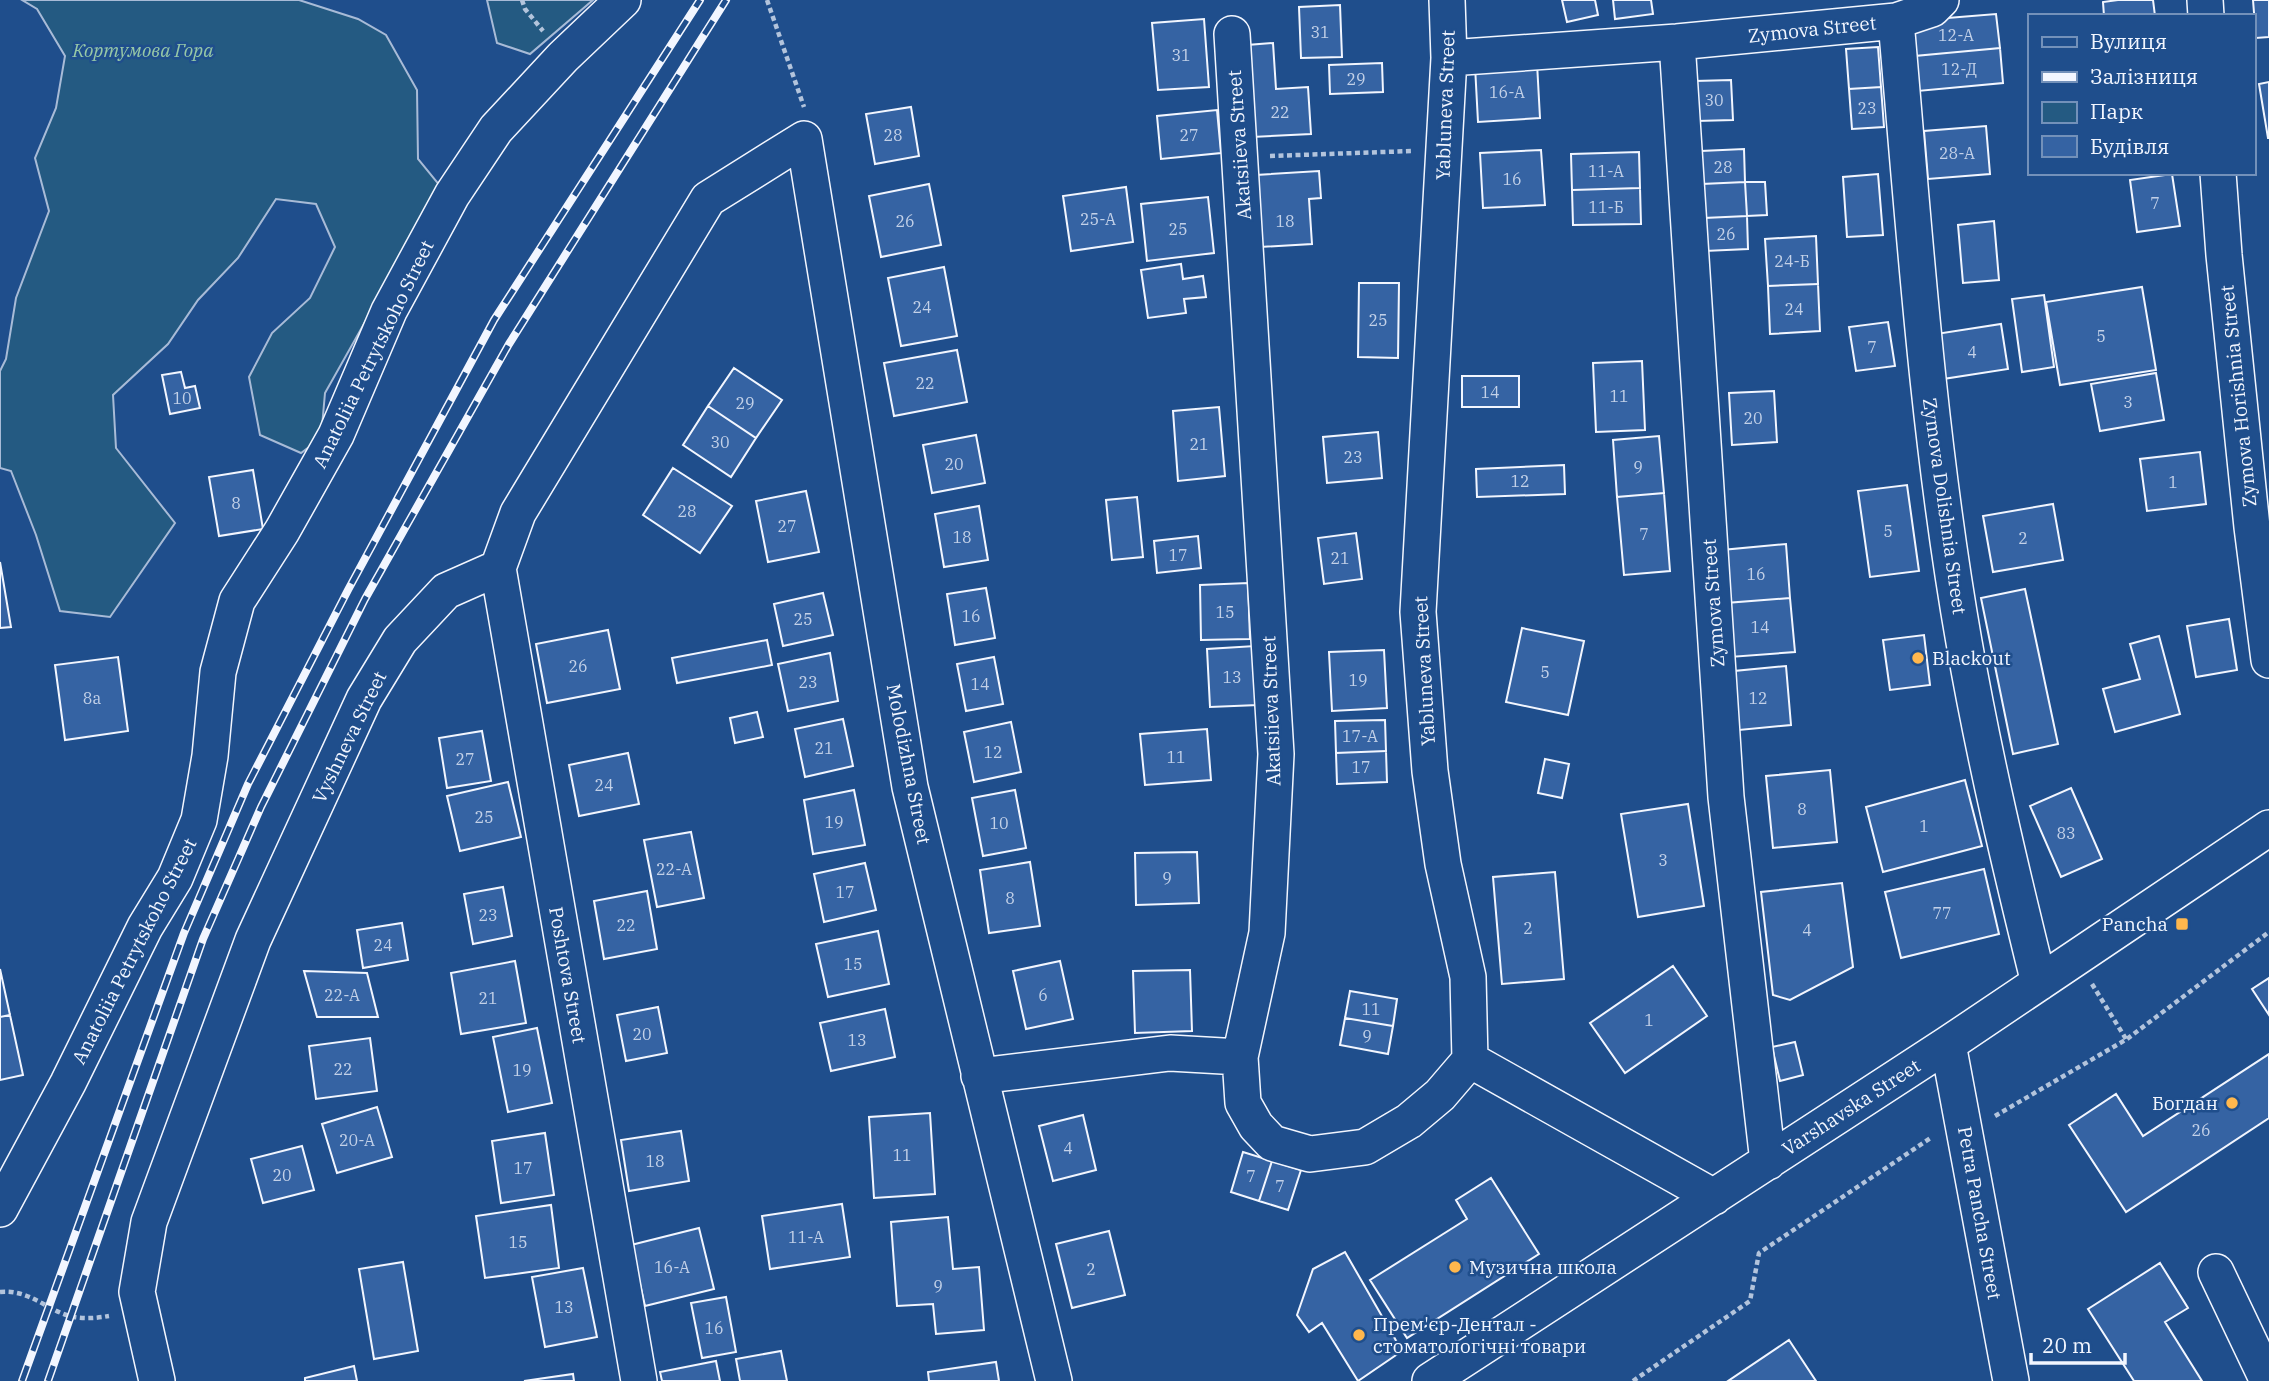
<svg xmlns="http://www.w3.org/2000/svg" width="2269" height="1381" font-family="'IBM Plex Serif',serif">
<style>
.green{fill:#245a82;stroke:#a8bbd7;stroke-width:2}
.building{fill:#3563a3;stroke:#f2f6ff;stroke-width:2}
.lines{fill:none;stroke-linecap:round;stroke-linejoin:round}
.minor-casing{stroke:#f2f6ff;stroke-width:38}
.path{stroke:#b3c4dc;stroke-width:4.5;stroke-dasharray:5 3.5;stroke-linecap:butt}
.minor{stroke:#1f4e8c;stroke-width:35}
.rail-casing{stroke:#f2f6ff;stroke-width:8}
.rail{stroke:#1f4e8c;stroke-width:5;stroke-dasharray:16;stroke-linecap:butt}
.poi-dot{fill:#ffb74d;stroke:#1f4e8c;stroke-width:2.5}
.labels{text-anchor:middle;stroke-width:5;stroke-linejoin:round;paint-order:stroke}
.number-label{font-size:16px;fill:#c3d1e8}
.street-label{font-size:19px;fill:#f2f6ff;stroke:#1f4e8c}
.park-label{font-size:19px;font-style:italic;fill:#97c8a6;stroke:#1f4e8c}
.poi-label{font-size:19px;fill:#f2f6ff;stroke:#1f4e8c;text-anchor:start}
</style>
<rect width="100%" height="100%" fill="#1f4e8c"/>
<!-- green -->
<path class="green" d="M 22,0 L 299,0 L 358,19 L 386,35 L 417,90 L 418,159 L 441,187 L 325,393 L 321,438 L 301,453 L 260,435 L 249,377 L 272,333 L 310,298 L 335,247 L 316,204 L 276,199 L 238,258 L 198,300 L 168,344 L 113,395 L 116,448 L 175,523 L 110,617 L 60,611 L 36,535 L 11,471 L 0,468 L 0,371 L 6,359 L 16,298 L 49,211 L 35,158 L 56,108 L 65,56 L 37,9 Z
M 487,0 L 593,0 L 530,54 L 497,43 Z"/>
<!-- building -->
<path class="building" d="M 1562,0 L 1595,0 L 1598,15 L 1567,22 Z
M 1613,0 L 1651,0 L 1653,14 L 1615,19 Z
M 2118,0 L 2153,0 L 2155,16 L 2104,16 L 2103,2 Z
M 2253,0 L 2269,0 L 2269,37 L 2256,38 Z
M 1340,5 L 1342,57 L 1301,58 L 1299,7 Z
M 1996,14 L 2000,48 L 1915,56 L 1911,21 Z
M 1204,19 L 1209,87 L 1158,90 L 1152,23 Z
M 1273,43 L 1276,89 L 1308,87 L 1311,134 L 1252,137 L 1247,45 Z
M 1878,47 L 1881,87 L 1849,89 L 1846,49 Z
M 2000,48 L 2003,83 L 1918,91 L 1915,56 Z
M 1382,63 L 1383,92 L 1330,94 L 1329,65 Z
M 1537,63 L 1540,118 L 1478,122 L 1475,66 Z
M 1731,80 L 1733,120 L 1697,121 L 1695,81 Z
M 2269,82 L 2269,138 L 2268,138 L 2259,84 Z
M 1881,87 L 1884,127 L 1852,129 L 1849,89 Z
M 911,107 L 919,156 L 875,164 L 866,114 Z
M 1217,110 L 1221,153 L 1161,159 L 1157,116 Z
M 1986,126 L 1990,174 L 1928,179 L 1924,131 Z
M 1744,149 L 1745,182 L 1702,184 L 1701,151 Z
M 1541,150 L 1545,205 L 1483,208 L 1480,153 Z
M 1639,152 L 1640,188 L 1572,190 L 1571,154 Z
M 1319,171 L 1321,198 L 1309,199 L 1312,244 L 1260,247 L 1256,175 Z
M 1878,174 L 1883,235 L 1847,237 L 1843,177 Z
M 2172,174 L 2180,226 L 2137,232 L 2130,180 Z
M 1745,182 L 1765,182 L 1767,215 L 1747,216 Z
M 1745,182 L 1747,216 L 1704,218 L 1702,184 Z
M 929,184 L 941,245 L 881,257 L 869,196 Z
M 1126,187 L 1133,242 L 1071,251 L 1063,196 Z
M 1640,188 L 1641,224 L 1573,225 L 1572,190 Z
M 1208,197 L 1214,253 L 1147,261 L 1141,204 Z
M 1747,216 L 1748,249 L 1705,251 L 1704,218 Z
M 1994,221 L 1999,280 L 1963,283 L 1958,225 Z
M 1816,236 L 1818,284 L 1768,286 L 1765,239 Z
M 1181,264 L 1183,279 L 1203,276 L 1206,297 L 1184,299 L 1186,313 L 1148,318 L 1141,270 Z
M 944,267 L 957,336 L 901,346 L 888,278 Z
M 1359,283 L 1399,283 L 1398,358 L 1358,357 Z
M 1818,284 L 1820,331 L 1770,334 L 1768,286 Z
M 2142,287 L 2156,370 L 2060,385 L 2046,302 Z
M 2044,295 L 2054,367 L 2022,372 L 2012,299 Z
M 1888,322 L 1895,366 L 1856,371 L 1849,327 Z
M 2001,324 L 2008,369 L 1943,379 L 1936,334 Z
M 957,350 L 967,402 L 894,416 L 884,363 Z
M 1642,361 L 1645,430 L 1596,432 L 1593,363 Z
M 734,368 L 782,400 L 756,438 L 708,406 Z
M 181,372 L 185,388 L 195,386 L 200,408 L 170,414 L 162,375 Z
M 2156,373 L 2164,420 L 2100,431 L 2091,384 Z
M 1462,376 L 1519,376 L 1519,407 L 1462,407 Z
M 1774,391 L 1777,442 L 1732,445 L 1729,393 Z
M 708,406 L 756,438 L 731,477 L 683,445 Z
M 1219,407 L 1225,476 L 1178,481 L 1173,411 Z
M 1378,432 L 1382,478 L 1327,483 L 1323,437 Z
M 976,435 L 985,483 L 932,493 L 923,445 Z
M 1659,436 L 1664,493 L 1617,497 L 1613,440 Z
M 2200,452 L 2206,504 L 2147,511 L 2140,459 Z
M 1564,465 L 1565,494 L 1477,497 L 1476,469 Z
M 673,468 L 732,506 L 700,553 L 643,515 Z
M 253,470 L 263,529 L 219,536 L 209,477 Z
M 1907,485 L 1919,571 L 1870,577 L 1858,491 Z
M 806,491 L 819,552 L 768,562 L 756,501 Z
M 1664,493 L 1670,571 L 1624,575 L 1617,497 Z
M 1137,497 L 1143,557 L 1112,560 L 1106,500 Z
M 2053,504 L 2063,560 L 1993,572 L 1983,516 Z
M 979,506 L 988,560 L 944,567 L 935,514 Z
M 1356,533 L 1362,579 L 1324,584 L 1318,538 Z
M 1198,536 L 1201,568 L 1157,573 L 1154,541 Z
M 1786,544 L 1790,598 L 1726,603 L 1722,550 Z
M 0,562 L 11,627 L 0,628 Z
M 1248,583 L 1250,639 L 1201,640 L 1200,585 Z
M 986,588 L 995,638 L 955,645 L 947,594 Z
M 2025,589 L 2058,744 L 2013,754 L 1981,598 Z
M 823,593 L 833,635 L 783,646 L 774,604 Z
M 1790,598 L 1795,652 L 1730,657 L 1726,603 Z
M 2229,619 L 2237,670 L 2196,677 L 2187,626 Z
M 1522,628 L 1584,641 L 1568,715 L 1506,702 Z
M 608,630 L 620,689 L 547,703 L 536,644 Z
M 1924,635 L 1930,685 L 1890,690 L 1883,640 Z
M 2159,636 L 2180,714 L 2115,732 L 2103,689 L 2140,679 L 2130,644 Z
M 767,640 L 772,665 L 677,683 L 672,658 Z
M 1255,646 L 1258,705 L 1210,707 L 1207,649 Z
M 1384,650 L 1387,708 L 1332,711 L 1329,652 Z
M 830,653 L 838,701 L 788,711 L 778,664 Z
M 118,657 L 128,731 L 65,740 L 55,665 Z
M 994,657 L 1003,704 L 966,711 L 957,664 Z
M 1786,666 L 1791,725 L 1729,731 L 1724,672 Z
M 757,712 L 763,737 L 735,743 L 730,718 Z
M 843,719 L 853,766 L 805,777 L 795,729 Z
M 1385,720 L 1386,751 L 1336,753 L 1335,721 Z
M 1011,722 L 1021,772 L 974,782 L 964,732 Z
M 1207,729 L 1211,780 L 1145,785 L 1140,734 Z
M 482,731 L 491,781 L 447,788 L 439,738 Z
M 1386,751 L 1387,782 L 1337,784 L 1336,753 Z
M 628,753 L 639,804 L 579,816 L 569,765 Z
M 1545,759 L 1569,764 L 1562,798 L 1538,793 Z
M 1830,770 L 1837,842 L 1773,848 L 1766,776 Z
M 1965,780 L 1982,846 L 1883,872 L 1866,807 Z
M 508,782 L 521,837 L 460,851 L 447,796 Z
M 2071,788 L 2102,859 L 2061,877 L 2030,806 Z
M 854,790 L 865,845 L 813,854 L 804,800 Z
M 1015,790 L 1026,848 L 983,856 L 972,798 Z
M 1688,804 L 1704,906 L 1638,917 L 1621,814 Z
M 691,832 L 704,898 L 657,907 L 644,840 Z
M 1197,852 L 1199,903 L 1136,905 L 1135,853 Z
M 1030,862 L 1040,926 L 989,933 L 980,870 Z
M 865,863 L 876,910 L 824,922 L 814,874 Z
M 1984,869 L 1999,934 L 1901,958 L 1885,892 Z
M 1555,872 L 1564,979 L 1502,984 L 1493,877 Z
M 1842,883 L 1853,967 L 1790,1000 L 1773,995 L 1761,892 Z
M 503,887 L 512,936 L 473,944 L 464,894 Z
M 647,891 L 657,949 L 604,959 L 594,901 Z
M 402,923 L 408,960 L 363,968 L 357,930 Z
M 878,931 L 889,984 L 828,997 L 816,944 Z
M 515,961 L 526,1023 L 461,1034 L 451,973 Z
M 1060,961 L 1073,1019 L 1026,1029 L 1013,971 Z
M 1673,966 L 1707,1016 L 1625,1073 L 1590,1023 Z
M 0,969 L 10,1015 L 0,1017 Z
M 1190,970 L 1192,1031 L 1135,1033 L 1133,971 Z
M 304,971 L 367,973 L 378,1017 L 317,1017 Z
M 2269,978 L 2269,1015 L 2252,989 Z
M 1350,991 L 1397,999 L 1393,1026 L 1345,1018 Z
M 658,1007 L 667,1053 L 626,1061 L 617,1015 Z
M 885,1009 L 895,1057 L 831,1071 L 820,1023 Z
M 10,1015 L 23,1075 L 0,1080 L 0,1017 Z
M 1345,1018 L 1393,1026 L 1388,1054 L 1340,1045 Z
M 537,1028 L 552,1103 L 508,1112 L 493,1037 Z
M 370,1038 L 377,1091 L 316,1099 L 309,1046 Z
M 1795,1042 L 1803,1075 L 1780,1081 L 1772,1047 Z
M 2269,1054 L 2269,1118 L 2126,1212 L 2069,1125 L 2116,1094 L 2143,1136 Z
M 377,1107 L 392,1157 L 337,1173 L 322,1124 Z
M 930,1113 L 935,1194 L 874,1198 L 869,1117 Z
M 1083,1115 L 1096,1170 L 1053,1181 L 1039,1126 Z
M 681,1131 L 689,1181 L 629,1191 L 621,1140 Z
M 545,1133 L 554,1195 L 501,1203 L 492,1141 Z
M 302,1146 L 314,1190 L 263,1203 L 251,1159 Z
M 1243,1152 L 1272,1161 L 1259,1201 L 1231,1192 Z
M 1272,1161 L 1301,1170 L 1288,1210 L 1259,1201 Z
M 1491,1178 L 1539,1254 L 1407,1338 L 1370,1280 L 1467,1219 L 1456,1200 Z
M 842,1204 L 850,1257 L 770,1269 L 762,1216 Z
M 551,1205 L 559,1268 L 485,1278 L 476,1216 Z
M 948,1217 L 953,1269 L 979,1267 L 984,1330 L 936,1334 L 933,1304 L 897,1306 L 891,1222 Z
M 699,1228 L 714,1289 L 645,1306 L 631,1245 Z
M 1109,1231 L 1125,1295 L 1072,1308 L 1056,1244 Z
M 1345,1252 L 1402,1351 L 1358,1381 L 1322,1323 L 1309,1332 L 1297,1315 L 1313,1269 Z
M 403,1262 L 418,1351 L 374,1359 L 359,1269 Z
M 2160,1263 L 2188,1308 L 2165,1322 L 2202,1381 L 2134,1381 L 2088,1309 Z
M 583,1268 L 597,1337 L 545,1347 L 532,1277 Z
M 726,1297 L 736,1352 L 702,1358 L 691,1303 Z
M 1789,1340 L 1816,1381 L 1728,1381 Z
M 781,1351 L 787,1381 L 740,1381 L 736,1359 Z
M 716,1361 L 720,1381 L 662,1381 L 660,1372 Z
M 996,1362 L 999,1381 L 929,1381 L 928,1372 Z
M 354,1366 L 357,1381 L 305,1381 L 305,1378 Z
M 573,1374 L 574,1381 L 524,1381 Z"/>
<g class="lines">
<!-- minor casing -->
<g class="minor-casing">
<path id="minor" d="M 1447,0 L 1449,58 L 1418,612 L 1430,771 L 1443,864 L 1468,977 L 1470,1060 L 1714,1197
M 2205,0 L 2206,16
M 1896,21 C 1914,228 1928,437 1964,642 C 1984,757 2011,870 2039,983
M 1232,34 L 1276,754 L 1267,933 L 1240,1057 L 1243,1103 L 1256,1126 L 1272,1143 L 1310,1154 L 1365,1147 L 1409,1121 L 1440,1095 L 1470,1060
M 1677,42 L 1726,797 L 1768,1162
M 1449,58 L 1677,42 L 1896,21 L 1932,9 L 1941,0
M 2218,173 L 2224,255 L 2252,527 L 2269,660
M 498,568 L 639,1381
M 1948,1044 L 2011,1381
M 979,1076 L 1170,1053 L 1240,1057
M 0,1209 L 68,1083 L 145,927 L 175,878 L 199,820 L 210,756 L 218,672 L 237,601 L 282,531 L 336,435 L 389,311 L 452,195 L 496,129 L 563,57 L 623,0
M 2216,1272 L 2268,1381
M 157,1381 L 137,1292 L 149,1222 L 253,940 L 364,699 L 400,640 L 446,591 L 498,568 L 518,513 L 708,199 L 804,139 L 910,787 L 1054,1381
M 1430,1381 L 1948,1044 L 2269,828"/>
</g>
<!-- path -->
<path class="path" d="M 522,0 L 525,9 L 543,31
M 767,0 L 804,107
M 1270,156 L 1412,151
M 2092,984 L 2126,1039
M 1995,1116 L 2127,1039 L 2269,932
M 0,1292 C 31,1289 48,1312 74,1317 C 86,1319 97,1318 109,1316
M 1633,1381 L 1750,1301 L 1759,1253 L 1932,1137"/>
<!-- minor -->
<use href="#minor" class="minor"/>
<!-- rail casing -->
<g class="rail-casing">
<path id="rail" d="M 22,1381 L 184,933 L 248,784 L 348,590 L 494,320 L 700,0
M 48,1381 L 203,939 L 261,807 L 365,599 L 509,344 L 726,0"/>
</g>
<!-- rail -->
<use href="#rail" class="rail"/>
</g>
<!-- markers -->
<g class="poi-dot">
<circle cx="1918" cy="658" r="7"/>
<rect x="2175" y="917" width="14" height="14" rx="3.5"/>
<circle cx="2232" cy="1103" r="7"/>
<circle cx="1455" cy="1267" r="7"/>
<circle cx="1359" cy="1335" r="7"/>
</g>
<g class="labels">
<!-- number labels -->
<g class="number-label">
<text x="1320" y="38">31</text>
<text x="1956" y="41">12-А</text>
<text x="1181" y="61">31</text>
<text x="1959" y="75">12-Д</text>
<text x="1356" y="85">29</text>
<text x="1507" y="98">16-А</text>
<text x="1714" y="106">30</text>
<text x="1867" y="114">23</text>
<text x="1280" y="118">22</text>
<text x="893" y="141">28</text>
<text x="1189" y="141">27</text>
<text x="1957" y="159">28-А</text>
<text x="1723" y="173">28</text>
<text x="1606" y="177">11-А</text>
<text x="1512" y="185">16</text>
<text x="2155" y="209">7</text>
<text x="1606" y="213">11-Б</text>
<text x="1098" y="225">25-А</text>
<text x="905" y="227">26</text>
<text x="1285" y="227">18</text>
<text x="1178" y="235">25</text>
<text x="1726" y="240">26</text>
<text x="1792" y="267">24-Б</text>
<text x="922" y="313">24</text>
<text x="1794" y="315">24</text>
<text x="1378" y="326">25</text>
<text x="2101" y="342">5</text>
<text x="1872" y="353">7</text>
<text x="1972" y="358">4</text>
<text x="925" y="389">22</text>
<text x="1490" y="398">14</text>
<text x="1619" y="402">11</text>
<text x="182" y="404">10</text>
<text x="2128" y="408">3</text>
<text x="745" y="409">29</text>
<text x="1753" y="424">20</text>
<text x="720" y="448">30</text>
<text x="1199" y="450">21</text>
<text x="1353" y="463">23</text>
<text x="954" y="470">20</text>
<text x="1638" y="473">9</text>
<text x="1520" y="487">12</text>
<text x="2173" y="488">1</text>
<text x="236" y="509">8</text>
<text x="687" y="517">28</text>
<text x="787" y="532">27</text>
<text x="1888" y="537">5</text>
<text x="1644" y="540">7</text>
<text x="962" y="543">18</text>
<text x="2023" y="544">2</text>
<text x="1178" y="561">17</text>
<text x="1340" y="564">21</text>
<text x="1756" y="580">16</text>
<text x="1225" y="618">15</text>
<text x="971" y="622">16</text>
<text x="803" y="625">25</text>
<text x="1760" y="633">14</text>
<text x="578" y="672">26</text>
<text x="1545" y="678">5</text>
<text x="1232" y="683">13</text>
<text x="1358" y="686">19</text>
<text x="808" y="688">23</text>
<text x="980" y="690">14</text>
<text x="92" y="704">8а</text>
<text x="1758" y="704">12</text>
<text x="1360" y="742">17-А</text>
<text x="824" y="754">21</text>
<text x="993" y="758">12</text>
<text x="1176" y="763">11</text>
<text x="465" y="765">27</text>
<text x="1361" y="773">17</text>
<text x="604" y="791">24</text>
<text x="1802" y="815">8</text>
<text x="484" y="823">25</text>
<text x="834" y="828">19</text>
<text x="999" y="829">10</text>
<text x="1924" y="832">1</text>
<text x="2066" y="839">83</text>
<text x="1663" y="866">3</text>
<text x="674" y="875">22-А</text>
<text x="1167" y="884">9</text>
<text x="845" y="898">17</text>
<text x="1010" y="904">8</text>
<text x="1942" y="919">77</text>
<text x="488" y="921">23</text>
<text x="626" y="931">22</text>
<text x="1528" y="934">2</text>
<text x="1807" y="936">4</text>
<text x="383" y="951">24</text>
<text x="853" y="970">15</text>
<text x="342" y="1001">22-А</text>
<text x="1043" y="1001">6</text>
<text x="488" y="1004">21</text>
<text x="1371" y="1015">11</text>
<text x="1649" y="1026">1</text>
<text x="642" y="1040">20</text>
<text x="1367" y="1042">9</text>
<text x="857" y="1046">13</text>
<text x="343" y="1075">22</text>
<text x="522" y="1076">19</text>
<text x="2201" y="1136">26</text>
<text x="357" y="1146">20-А</text>
<text x="1068" y="1154">4</text>
<text x="902" y="1161">11</text>
<text x="655" y="1167">18</text>
<text x="523" y="1174">17</text>
<text x="282" y="1181">20</text>
<text x="1251" y="1182">7</text>
<text x="1280" y="1192">7</text>
<text x="806" y="1243">11-А</text>
<text x="518" y="1248">15</text>
<text x="672" y="1273">16-А</text>
<text x="1091" y="1275">2</text>
<text x="938" y="1292">9</text>
<text x="564" y="1313">13</text>
<text x="714" y="1334">16</text>
</g>
<!-- street labels -->
<g class="street-label">
<text transform="translate(1812 29) rotate(-6)" y="7">Zymova Street</text>
<text transform="translate(1445 105) rotate(-88)" y="7">Yabluneva Street</text>
<text transform="translate(1239 145) rotate(-94)" y="7">Akatsiieva Street</text>
<text transform="translate(373 354) rotate(-64)" y="7">Anatoliia Petrytskoho Street</text>
<text transform="translate(2238 396) rotate(-96)" y="7">Zymova Horishnia Street</text>
<text transform="translate(1945 506) rotate(82)" y="7">Zymova Dolishnia Street</text>
<text transform="translate(1713 603) rotate(-94)" y="7">Zymova Street</text>
<text transform="translate(1424 671) rotate(-93)" y="7">Yabluneva Street</text>
<text transform="translate(1271 711) rotate(-92)" y="7">Akatsiieva Street</text>
<text transform="translate(349 737) rotate(-64)" y="7">Vyshneva Street</text>
<text transform="translate(909 764) rotate(79)" y="7">Molodizhna Street</text>
<text transform="translate(134 951) rotate(-63)" y="7">Anatoliia Petrytskoho Street</text>
<text transform="translate(568 975) rotate(80)" y="7">Poshtova Street</text>
<text transform="translate(1851 1107) rotate(-33)" y="7">Varshavska Street</text>
<text transform="translate(1980 1213) rotate(80)" y="7">Petra Pancha Street</text>
</g>
<!-- park labels -->
<g class="park-label">
<text x="143" y="57">Кортумова Гора</text>
</g>
<!-- poi labels -->
<g class="poi-label">
<text x="1932" y="665">Blackout</text>
<text x="2168" y="931" text-anchor="end">Pancha</text>
<text x="2218" y="1110" text-anchor="end">Богдан</text>
<text x="1469" y="1274">Музична школа</text>
<text x="1373" y="1331">Прем'єр-Дентал -<tspan x="1373" dy="22">стоматологічні товари</tspan></text>
</g>
</g>
<!-- legend -->
<rect x="2028" y="14" width="228" height="161" fill="#1f4e8c" stroke="#7391ba" stroke-width="2"/>
<rect x="2042" y="37" width="35" height="10" fill="#1f4e8c" stroke="#7391ba" stroke-width="2"/>
<text x="2090" y="49" font-size="21" fill="#f2f6ff">Вулиця</text>
<rect x="2042" y="72" width="35" height="10" fill="#f2f6ff" stroke="#7391ba" stroke-width="2"/>
<text x="2090" y="84" font-size="21" fill="#f2f6ff">Залізниця</text>
<rect x="2042" y="102" width="35" height="21" fill="#245a82" stroke="#7391ba" stroke-width="2"/>
<text x="2090" y="119" font-size="21" fill="#f2f6ff">Парк</text>
<rect x="2042" y="136" width="35" height="21" fill="#3563a3" stroke="#7391ba" stroke-width="2"/>
<text x="2090" y="154" font-size="21" fill="#f2f6ff">Будівля</text>
<!-- scale -->
<path d="M2031 1353v10h94v-10" fill="none" stroke="#f2f6ff" stroke-width="3.5"/>
<text x="2042" y="1353" font-size="21" fill="#f2f6ff" stroke="#1f4e8c" stroke-width="5" paint-order="stroke">20 m</text>
</svg>
